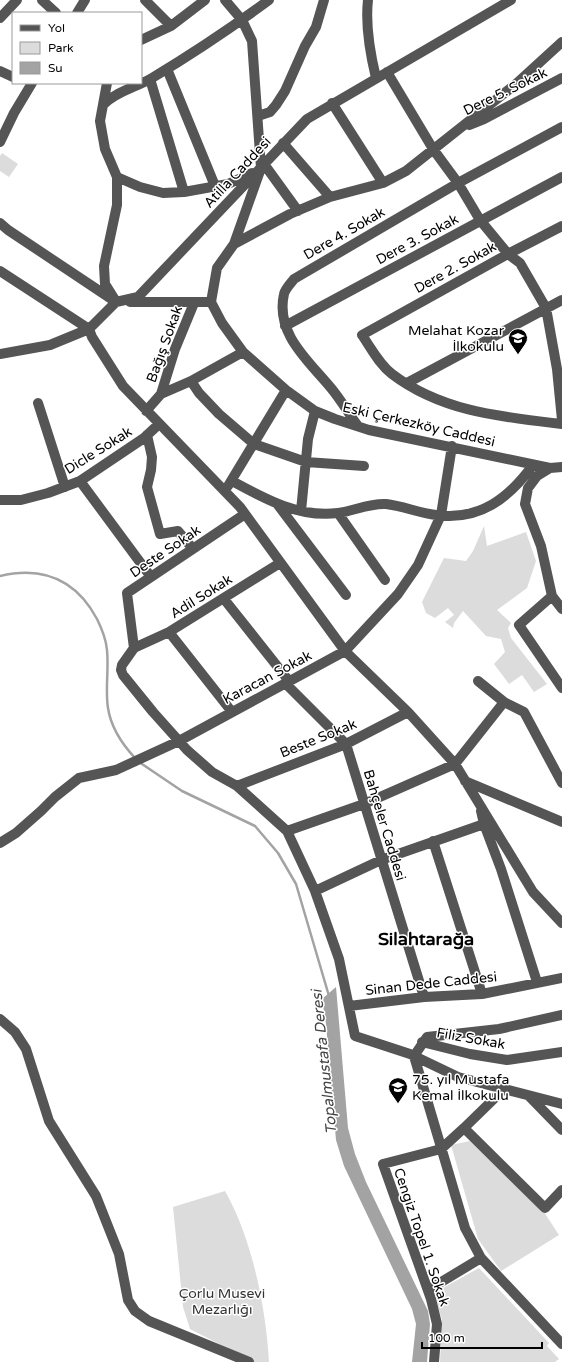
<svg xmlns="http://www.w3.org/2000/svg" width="562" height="1362" font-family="'Varela Round',sans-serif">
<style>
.green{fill:#dcdcdc}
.water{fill:#a3a3a3}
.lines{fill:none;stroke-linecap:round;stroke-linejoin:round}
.stream{stroke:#a3a3a3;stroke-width:2.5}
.minor{stroke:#555;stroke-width:10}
.labels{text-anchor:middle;stroke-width:3;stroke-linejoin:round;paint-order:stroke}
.street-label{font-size:14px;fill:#000;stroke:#fff}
.poi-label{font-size:14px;fill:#000;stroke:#fff;text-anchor:end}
.park-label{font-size:14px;fill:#333;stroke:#fff}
.water-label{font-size:15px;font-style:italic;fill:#444;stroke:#fff}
.district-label{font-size:18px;font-weight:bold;fill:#000;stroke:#fff}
</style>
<rect width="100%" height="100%" fill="#fff"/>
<!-- green -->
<path class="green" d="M 2,153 L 18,164 L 9,177 L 0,171 L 0,156 Z
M 484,526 L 487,546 L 526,532 L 536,561 L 527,588 L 497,610 L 511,623 L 508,628 L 511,638 L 547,684 L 534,692 L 522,675 L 509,684 L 494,664 L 505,652 L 501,639 L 486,636 L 463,611 L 454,623 L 453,628 L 445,622 L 454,615 L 448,608 L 435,618 L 426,613 L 422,602 L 444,558 L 466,561 L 473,551 Z
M 470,1141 L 544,1212 L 559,1235 L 501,1271 L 478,1239 L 451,1145 Z
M 225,1191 C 252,1238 266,1308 269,1362 L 254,1362 L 190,1329 L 183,1307 L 173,1207 Z
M 479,1268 L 549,1343 L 547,1346 L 559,1359 L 555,1362 L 440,1362 L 442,1320 L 434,1293 Z"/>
<!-- water -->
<path class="water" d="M 336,987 L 348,1128 L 355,1154 L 366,1182 L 428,1311 L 430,1324 L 427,1362 L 412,1362 L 416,1324 L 412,1309 L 344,1166 L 336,1140 L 326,1024 L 322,999 Z"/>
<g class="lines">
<!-- stream -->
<path class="stream" d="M 0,576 C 43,566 76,580 97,619 C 102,629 106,639 107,650 C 109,669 105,690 108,708 C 111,728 122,744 135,758
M 139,762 L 182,791 L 255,826 L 278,853 L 296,884 L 329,996"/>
<!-- minor -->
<path class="minor" d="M 42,0 L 56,13
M 145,0 L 171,26
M 225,0 L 242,20 L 252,41 L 261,168 L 234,244
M 368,0 C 365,26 370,53 376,78
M 77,13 L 85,0
M 0,18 L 17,0
M 141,40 L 171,26 L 205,0
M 167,69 L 215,186
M 0,71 L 13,77
M 387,72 L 433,149 L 458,183 L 480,220 L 508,254 L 520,263 L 546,308 L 557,369 L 562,420
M 150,79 L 184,192
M 107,83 L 100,121 L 105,149 L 117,177 L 117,205 L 104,266 L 105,284 L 115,300
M 332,103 L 383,183
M 104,104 C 117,91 137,87 152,78 C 192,54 231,28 269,0
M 258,116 L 270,112 L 276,105 L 285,91 L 305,46 L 316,27 L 324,0
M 469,125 L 484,119 L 562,78
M 0,142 L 14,113 L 32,83
M 283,143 L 330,197
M 264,164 L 298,211
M 117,177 L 140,187 L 163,193 L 184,192 L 228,184 L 252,173
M 0,223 L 8,230 L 116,302 L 138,297 L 307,119 L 511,0
M 562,226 L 508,254 L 362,335 C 371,348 379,364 392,374 C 442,412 502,417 562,424
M 0,271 L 89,329 L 50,345 L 0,354
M 116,302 L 89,329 L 92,337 L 123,386 L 240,507 L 345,651 L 408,712 L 455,764 L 533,892 L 562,923
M 130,302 L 211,302 L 217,268 L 234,244 L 290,214 L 330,197 L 383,183 L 406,171 L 516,84 L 562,42
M 211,302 L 222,323 L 243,352 L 286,390 L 315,411 L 335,419 L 369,430 L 550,468 L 562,467
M 285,326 L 562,177
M 191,381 L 199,393 L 219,414 L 254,444 L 306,462 L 364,466
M 407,383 L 562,300
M 161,394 L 175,349 L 194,303
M 38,403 L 65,487
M 146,411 L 161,394 L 191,381 L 243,352
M 358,426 C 349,414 341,400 331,388 C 309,361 275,334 284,294 C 285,289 291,283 294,279 L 458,183 L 562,127
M 147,435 L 152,457 L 151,470 L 147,487 L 160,534 L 178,531 L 193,549
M 550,468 L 537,476 L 528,488 L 525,504 L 541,546 L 552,596 L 562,609
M 80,481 L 151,577
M 232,481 C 265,499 299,518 338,513 C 354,511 369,503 386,504 C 403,506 419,513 436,515 C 480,521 509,498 533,465
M 228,486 L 286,390
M 0,500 L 21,500 L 48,493 L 80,481 L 144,438 L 159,424
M 278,505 L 346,595
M 301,511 L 308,439 L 315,411
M 338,513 L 385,580
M 280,563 L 169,632 L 134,648 L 122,665 L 121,670 L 123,675 L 153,712 L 187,750 L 212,772 L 237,786 L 287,831 L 315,891 L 339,959 L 355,1036 L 410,1054 L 458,1077 L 562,1104
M 552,596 L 519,625 L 562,688
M 224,599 L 289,681
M 169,632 L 232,712
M 134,648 L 127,593 L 245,514
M 478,681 L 504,702 L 524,712 L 562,783
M 285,683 L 346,744 L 424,997
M 465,781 L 562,822
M 237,786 L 346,744 L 408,712
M 481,811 L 484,824 L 501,869 L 537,982
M 287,831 L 364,804 L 455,764 L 504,702
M 433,841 L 482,994
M 0,843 L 16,833 L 41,811 L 55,797 L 79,778 L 116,770 L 179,741 L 345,651 L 398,594 L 418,565 L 441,515 L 452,446
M 315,891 L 381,860 L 484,824
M 349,1006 L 424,997 L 482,994 L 562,978
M 562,1015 L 499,1029 L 427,1037 L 414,1056 L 465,1228 L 481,1258 L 562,1344
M 0,1019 L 15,1032 L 26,1049 L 49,1121 L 96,1196 L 119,1254 L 128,1300 L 135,1311 L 149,1321 L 249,1362
M 422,1042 L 470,1054 L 507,1060 L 562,1052
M 503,1090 L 464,1128 L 545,1208 L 562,1190
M 529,1096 L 562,1130
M 428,1290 L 481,1258
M 434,1362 L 437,1324 L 431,1299 L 383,1164 L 441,1149 L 464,1128"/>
</g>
<!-- icons -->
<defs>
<g id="school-pin" transform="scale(1)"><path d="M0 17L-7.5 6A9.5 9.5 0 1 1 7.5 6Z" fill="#000" stroke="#fff"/><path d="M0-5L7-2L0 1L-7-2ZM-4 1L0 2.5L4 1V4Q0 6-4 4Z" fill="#fff"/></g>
</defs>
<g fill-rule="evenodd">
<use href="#school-pin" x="518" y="338"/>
<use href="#school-pin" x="398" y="1087"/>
</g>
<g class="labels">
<!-- street labels -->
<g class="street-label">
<text transform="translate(505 91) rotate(-26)" y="5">Dere 5. Sokak</text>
<text transform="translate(237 172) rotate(-47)" y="5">Atilla Caddesi</text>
<text transform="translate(344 233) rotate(-30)" y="5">Dere 4. Sokak</text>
<text transform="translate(417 239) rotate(-28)" y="5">Dere 3. Sokak</text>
<text transform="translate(455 267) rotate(-29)" y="5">Dere 2. Sokak</text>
<text transform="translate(164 344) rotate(-70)" y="5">Bağış Sokak</text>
<text transform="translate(419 424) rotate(13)" y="5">Eski Çerkezköy Caddesi</text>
<text transform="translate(98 450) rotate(-32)" y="5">Dicle Sokak</text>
<text transform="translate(165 551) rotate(-34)" y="5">Deste Sokak</text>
<text transform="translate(201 596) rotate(-32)" y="5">Adil Sokak</text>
<text transform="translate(267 677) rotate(-28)" y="5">Karacan Sokak</text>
<text transform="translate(318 738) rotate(-22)" y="5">Beste Sokak</text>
<text transform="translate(385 825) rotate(73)" y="5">Bahçeler Caddesi</text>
<text transform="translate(431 983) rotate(-6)" y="5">Sinan Dede Caddesi</text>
<text transform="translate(471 1038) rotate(10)" y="5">Filiz Sokak</text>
<text transform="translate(422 1237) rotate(71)" y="5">Cengiz Topel 1. Sokak</text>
</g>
<!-- poi labels -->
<g class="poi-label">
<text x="504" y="335">Melahat Kozar<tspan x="504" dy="16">İlkokulu</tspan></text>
<text x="412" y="1084" text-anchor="start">75. yıl Mustafa<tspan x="412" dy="16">Kemal İlkokulu</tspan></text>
</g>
<!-- park labels -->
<g class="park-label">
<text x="222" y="1298">Çorlu Musevi<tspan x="222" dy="16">Mezarlığı</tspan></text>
</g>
<!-- water labels -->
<g class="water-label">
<text transform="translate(324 1062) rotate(-96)" y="5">Topalmustafa Deresi</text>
</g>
<!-- district labels -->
<g class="district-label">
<text x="426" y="945">Silahtarağa</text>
</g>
</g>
<!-- legend -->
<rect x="12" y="12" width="130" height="72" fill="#ffffff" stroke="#999999"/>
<rect x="20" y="25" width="20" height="6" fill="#555555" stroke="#999999"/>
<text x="48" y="32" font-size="12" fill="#000000">Yol</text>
<rect x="20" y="42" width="20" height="12" fill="#dcdcdc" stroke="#999999"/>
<text x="48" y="52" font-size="12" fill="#000000">Park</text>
<rect x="20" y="62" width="20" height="12" fill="#a3a3a3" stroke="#999999"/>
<text x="48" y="72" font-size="12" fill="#000000">Su</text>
<!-- scale -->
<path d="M422 1342v6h120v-6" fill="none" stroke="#000000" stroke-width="2"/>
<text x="428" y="1342" font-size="12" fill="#000000" stroke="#ffffff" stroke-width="3" paint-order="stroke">100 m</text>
</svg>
